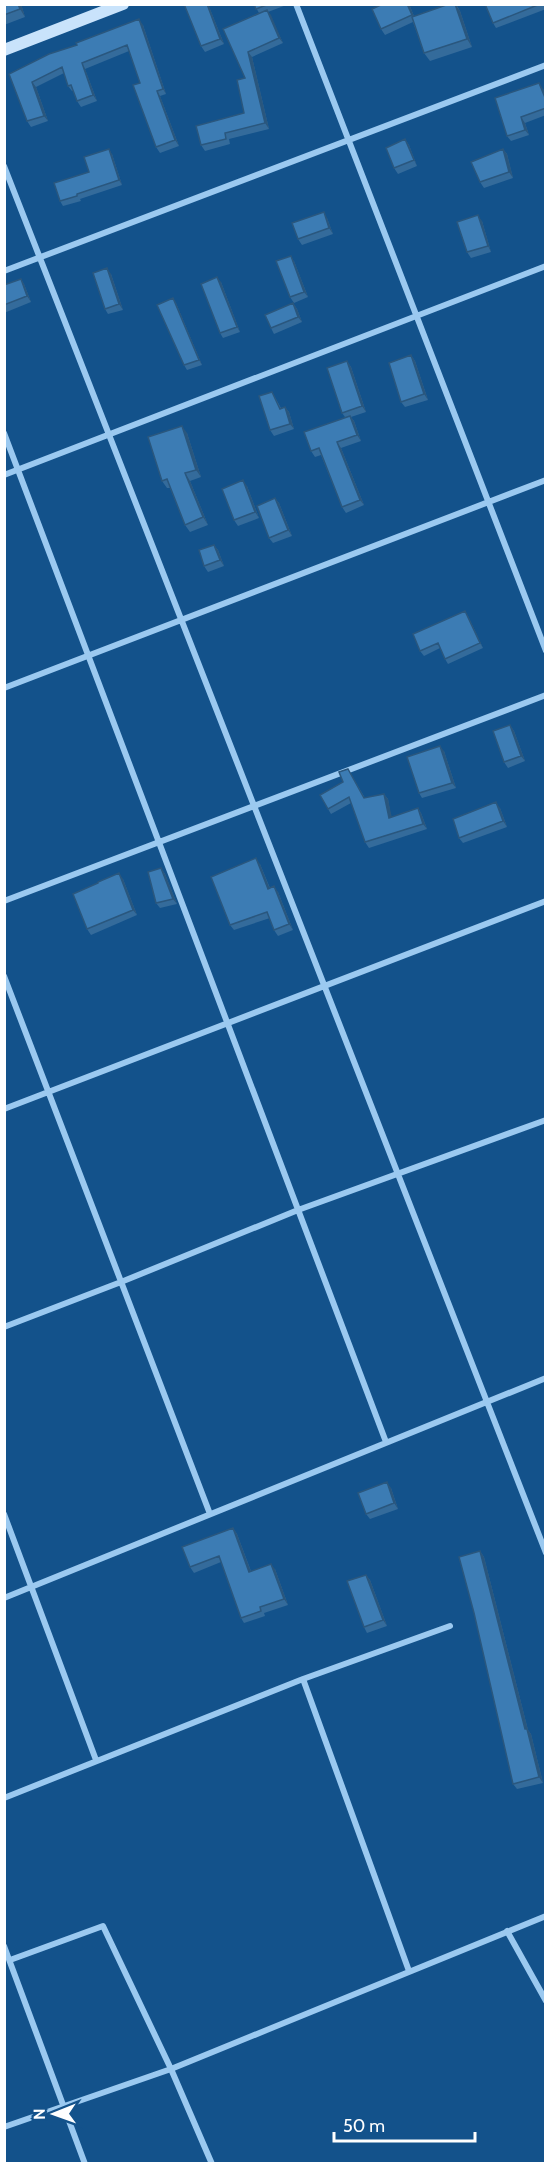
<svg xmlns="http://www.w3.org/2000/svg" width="550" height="2168" font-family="Cabin,sans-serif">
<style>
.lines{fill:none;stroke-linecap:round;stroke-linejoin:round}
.street{stroke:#9bc9f0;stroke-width:6}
.secondary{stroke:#c9e3fb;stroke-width:12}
.wall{fill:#346b9b}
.shaded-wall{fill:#2a577e}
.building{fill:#3c7cb4;stroke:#2a577e;stroke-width:1.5}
</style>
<rect width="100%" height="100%" fill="#13528b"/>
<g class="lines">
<!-- street -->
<path class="street" d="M 296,4 L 546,651
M 4,166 L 546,1553
M 4,271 L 546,65
M 4,433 L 386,1442
M 4,475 L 546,266
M 4,688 L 546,480
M 4,901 L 546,695
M 4,976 L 210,1514
M 4,1109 L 546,901
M 4,1327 L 121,1282 L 298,1210 L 546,1120
M 4,1514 L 96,1760
M 4,1598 L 546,1378
M 303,1679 L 409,1971
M 4,1798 L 303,1679 L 450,1626
M 507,1931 L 546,2001
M 4,1946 L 85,2164
M 10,1960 L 103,1926 L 171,2069 L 212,2164
M 4,2127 L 171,2069 L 546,1916"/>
<!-- secondary -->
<path class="secondary" d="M 4,50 L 123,4"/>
</g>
<!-- wall -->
<path class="wall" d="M 4,4 L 21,4 L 25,17 L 4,25 Z
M 208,4 L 224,44 L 205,52 L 201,46 Z
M 254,4 L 289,4 L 268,12 L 283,43 L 252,57 L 269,129 L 229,139 L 230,144 L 205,151 L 201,145 L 244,113 L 245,78 L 223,29 L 259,13 Z
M 383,4 L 409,4 L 414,16 L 449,4 L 456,4 L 460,11 L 472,47 L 430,61 L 424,53 L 413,22 L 385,35 L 381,29 Z
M 485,4 L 546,4 L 546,9 L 496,28 L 493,23 Z
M 143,25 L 166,94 L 160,96 L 179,146 L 160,153 L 156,147 L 140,83 L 129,51 L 85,69 L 97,101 L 81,107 L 77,101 L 73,91 L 72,91 L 68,86 L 64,73 L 36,87 L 48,121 L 31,127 L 27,121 L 9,74 Z
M 543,89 L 546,94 L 546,115 L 525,123 L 529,135 L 511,141 L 507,136 Z
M 405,139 L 409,145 L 417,166 L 398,174 L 394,168 Z
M 503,149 L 507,154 L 513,178 L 484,188 L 480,182 Z
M 112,154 L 122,185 L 80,199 L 81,201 L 63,206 L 60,201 L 89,172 Z
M 327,218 L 333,234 L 302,245 L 298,239 Z
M 482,221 L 491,252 L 471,258 L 467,252 Z
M 294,261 L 308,297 L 294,303 L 290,297 Z
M 111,274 L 123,310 L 108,314 L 105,309 Z
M 21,279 L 24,284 L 31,302 L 4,313 L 4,285 Z
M 221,282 L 240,332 L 223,338 L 220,333 Z
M 173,298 L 176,303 L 202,365 L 187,370 L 184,365 Z
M 293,303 L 297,309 L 302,322 L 274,334 L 271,328 Z
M 411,355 L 415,361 L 428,400 L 405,407 L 401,402 Z
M 347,361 L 351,367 L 366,412 L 351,417 L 354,421 L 361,441 L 341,448 L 364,505 L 346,513 L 342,507 L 321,455 L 315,457 L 311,451 L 345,417 L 342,413 Z
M 272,392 L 281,408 L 285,407 L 289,412 L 294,429 L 274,436 L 270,430 Z
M 187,433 L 201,477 L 190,481 L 208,525 L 190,532 L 185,525 L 170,488 L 167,488 L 162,481 Z
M 247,486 L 259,518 L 238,526 L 234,520 Z
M 275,498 L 279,503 L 292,536 L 273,543 L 269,538 Z
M 214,545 L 218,550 L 224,566 L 208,572 L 204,566 Z
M 465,611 L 468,616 L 483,648 L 448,664 L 445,659 L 440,648 L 424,656 L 420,651 Z
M 510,725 L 514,731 L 525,761 L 508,768 L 504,762 Z
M 444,751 L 456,788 L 422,798 L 419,793 Z
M 348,769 L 365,798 L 384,794 L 388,799 L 391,817 L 418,808 L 421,813 L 427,829 L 369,848 L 365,842 L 351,803 L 331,814 L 328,809 L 343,782 Z
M 500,808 L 507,827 L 463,843 L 459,838 Z
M 260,864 L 270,888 L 278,892 L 293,930 L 278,936 L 274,930 L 270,918 L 234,930 L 230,925 Z
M 161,868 L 165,874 L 177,904 L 160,908 L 156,903 Z
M 123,879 L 137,915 L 91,935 L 87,929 Z
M 391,1488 L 398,1509 L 370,1519 L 366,1514 Z
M 233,1528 L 237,1534 L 251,1571 L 275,1569 L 288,1605 L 264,1613 L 265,1616 L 244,1623 L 241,1618 L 221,1562 L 194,1573 L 190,1567 Z
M 480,1551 L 484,1557 L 528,1730 L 531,1734 L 543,1783 L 517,1789 L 513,1784 Z
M 366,1575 L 370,1580 L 387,1626 L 367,1633 L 364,1627 Z"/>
<!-- shaded-wall -->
<path class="shaded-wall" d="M 18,4 L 21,4 L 25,17 L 20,9 Z
M 207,4 L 208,4 L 224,44 L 220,39 Z
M 407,4 L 409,4 L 416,21 L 412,15 Z
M 455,4 L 460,11 L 472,47 L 467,39 Z
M 267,10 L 271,15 L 283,43 L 279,38 Z
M 139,19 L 143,25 L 166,94 L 163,89 Z
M 248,52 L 252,57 L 269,129 L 265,123 Z
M 82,63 L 85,69 L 97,101 L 93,95 Z
M 32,82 L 36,87 L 48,121 L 44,116 Z
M 539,83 L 543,89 L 546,94 L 546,100 Z
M 157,91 L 160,96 L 179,146 L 175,140 Z
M 521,117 L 525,123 L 529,135 L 525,130 Z
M 405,139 L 409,145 L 417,166 L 414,160 Z
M 109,149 L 112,154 L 122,185 L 119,180 Z
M 503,149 L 507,154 L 513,178 L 509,172 Z
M 324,212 L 327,218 L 333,234 L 329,228 Z
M 478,215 L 482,221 L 491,252 L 488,246 Z
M 291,256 L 294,261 L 308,297 L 304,292 Z
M 107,268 L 111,274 L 123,310 L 119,304 Z
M 217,277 L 221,282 L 240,332 L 237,327 Z
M 21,279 L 24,284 L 31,302 L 27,296 Z
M 173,298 L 176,303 L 202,365 L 199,360 Z
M 293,303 L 297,309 L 302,322 L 298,317 Z
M 411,355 L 415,361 L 428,400 L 424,394 Z
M 347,361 L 351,367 L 366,412 L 362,406 Z
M 285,407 L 289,412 L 294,429 L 290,424 Z
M 350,416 L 354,421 L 361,441 L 357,435 Z
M 182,426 L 187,433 L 201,477 L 196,470 Z
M 337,442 L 341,448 L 364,505 L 360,500 Z
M 185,473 L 190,481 L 208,525 L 203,517 Z
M 243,480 L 247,486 L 259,518 L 255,512 Z
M 275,498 L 279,503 L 292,536 L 288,530 Z
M 214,545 L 218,550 L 224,566 L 220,560 Z
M 465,611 L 468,616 L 483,648 L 480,643 Z
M 510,725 L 514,731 L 525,761 L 521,756 Z
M 440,746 L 444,751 L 456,788 L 452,783 Z
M 384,794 L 388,799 L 393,823 L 389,818 Z
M 496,802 L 500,808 L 507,827 L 503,821 Z
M 418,808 L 421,813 L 427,829 L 423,824 Z
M 256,858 L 260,864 L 272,894 L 268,889 Z
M 161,868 L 165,874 L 177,904 L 173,899 Z
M 119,873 L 123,879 L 137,915 L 133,910 Z
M 274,886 L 278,892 L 293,930 L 289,924 Z
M 387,1482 L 391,1488 L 398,1509 L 394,1503 Z
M 233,1528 L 237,1534 L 253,1577 L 249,1572 Z
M 480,1551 L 484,1557 L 528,1730 L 531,1734 L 543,1783 L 539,1777 L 525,1729 Z
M 271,1564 L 275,1569 L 288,1605 L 284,1599 Z
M 366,1575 L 370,1580 L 387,1626 L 383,1620 Z"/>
<!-- building -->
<path class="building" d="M 4,4 L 18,4 L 20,9 L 4,15 Z
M 184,4 L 207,4 L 220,39 L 201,46 Z
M 254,4 L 269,4 L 256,9 Z
M 383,4 L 407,4 L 412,15 L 381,29 L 372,9 Z
M 449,4 L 455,4 L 467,39 L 424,53 L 412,17 Z
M 485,4 L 540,4 L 493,23 Z
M 267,10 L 279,38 L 248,52 L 265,123 L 225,133 L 226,139 L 201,145 L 196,126 L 244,113 L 237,80 L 245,78 L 223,29 Z
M 139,19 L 163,89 L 157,91 L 175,140 L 156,147 L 133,85 L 140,83 L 127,45 L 82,63 L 93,95 L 77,101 L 71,85 L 68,86 L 62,67 L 32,82 L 44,116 L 27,121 L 9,74 L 49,54 L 77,45 L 76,43 Z
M 539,83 L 546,100 L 546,108 L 521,117 L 525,130 L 507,136 L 495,98 Z
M 405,139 L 414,160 L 394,168 L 386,148 Z
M 109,149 L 119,180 L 77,194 L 77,196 L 60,201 L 54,183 L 89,172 L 84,157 Z
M 503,149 L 509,172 L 480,182 L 471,162 Z
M 324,212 L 329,228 L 298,239 L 292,223 Z
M 478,215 L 488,246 L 467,252 L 457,222 Z
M 291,256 L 304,292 L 290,297 L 276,261 Z
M 107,268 L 119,304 L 105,309 L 93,273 Z
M 217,277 L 237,327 L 220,333 L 201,284 Z
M 21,279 L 27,296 L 4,305 L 4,285 Z
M 173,298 L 199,360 L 184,365 L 157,305 Z
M 293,303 L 298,317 L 271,328 L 265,315 Z
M 411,355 L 424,394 L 401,402 L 389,363 Z
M 347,361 L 362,406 L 342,413 L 327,368 Z
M 272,392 L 280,409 L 285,407 L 290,424 L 270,430 L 259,396 Z
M 350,416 L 357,435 L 337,442 L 360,500 L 342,507 L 319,448 L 311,451 L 304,432 Z
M 182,426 L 196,470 L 185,473 L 203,517 L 185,525 L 167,479 L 162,481 L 148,437 Z
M 243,480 L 255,512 L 234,520 L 222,489 Z
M 275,498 L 288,530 L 269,538 L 257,506 Z
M 214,545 L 220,560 L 204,566 L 199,550 Z
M 465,611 L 480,643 L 445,659 L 438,643 L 420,651 L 413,634 Z
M 510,725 L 521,756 L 504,762 L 493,731 Z
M 440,746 L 452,783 L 419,793 L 407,757 Z
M 348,769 L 364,798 L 384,794 L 389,818 L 418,808 L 423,824 L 365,842 L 349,797 L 328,809 L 320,795 L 343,782 L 339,772 Z
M 496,802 L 503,821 L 459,838 L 453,819 Z
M 256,858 L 268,889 L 274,886 L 289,924 L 274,930 L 267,912 L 230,925 L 211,877 Z
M 161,868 L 173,899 L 156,903 L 148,872 Z
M 119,873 L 133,910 L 87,929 L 73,894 L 98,883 L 98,882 Z
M 387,1482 L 394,1503 L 366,1514 L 358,1493 Z
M 233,1528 L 249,1572 L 271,1564 L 284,1599 L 260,1607 L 261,1611 L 241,1618 L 219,1556 L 190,1567 L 182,1547 Z
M 480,1551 L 525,1729 L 527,1729 L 539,1777 L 513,1784 L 474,1613 L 459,1557 Z
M 366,1575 L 383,1620 L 364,1627 L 347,1581 Z"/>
<!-- border -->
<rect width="550" height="2168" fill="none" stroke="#ffffff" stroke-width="12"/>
<!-- north arrow -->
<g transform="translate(54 2114) rotate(269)" stroke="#13528b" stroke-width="4.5" paint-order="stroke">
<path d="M0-4.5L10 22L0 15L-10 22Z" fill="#ffffff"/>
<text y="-9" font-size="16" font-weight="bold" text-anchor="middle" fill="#ffffff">N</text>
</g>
<!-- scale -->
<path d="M334 2132v9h141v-9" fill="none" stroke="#ffffff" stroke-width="3"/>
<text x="343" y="2132" font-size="18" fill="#ffffff" stroke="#13528b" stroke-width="4.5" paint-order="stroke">50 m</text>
</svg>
